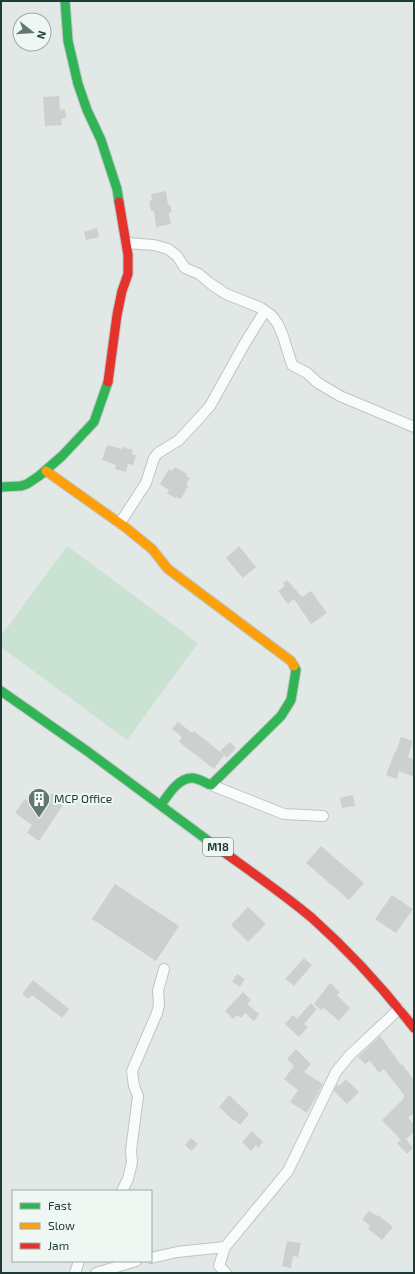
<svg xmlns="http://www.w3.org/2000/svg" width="415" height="1274" font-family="'Exo 2',sans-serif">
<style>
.green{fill:#c9e2d2}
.building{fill:#ccd1cf}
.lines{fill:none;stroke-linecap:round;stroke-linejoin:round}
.street-casing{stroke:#bec5c2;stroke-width:12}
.fast-casing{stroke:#bdc6c3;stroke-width:11}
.slow-casing{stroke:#bdc6c3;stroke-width:11}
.jam-casing{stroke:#bdc6c3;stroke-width:11}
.street{stroke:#fafcfb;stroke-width:10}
.fast{stroke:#30b455;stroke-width:9}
.slow{stroke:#ff9f0a;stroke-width:9}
.jam{stroke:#e5322d;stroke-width:9}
.labels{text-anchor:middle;stroke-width:4;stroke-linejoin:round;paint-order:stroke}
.shield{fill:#eff7f3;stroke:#5d736e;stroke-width:1}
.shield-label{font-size:11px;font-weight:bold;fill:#1f3b35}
.poi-label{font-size:12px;fill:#1f3b35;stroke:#eff7f3;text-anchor:start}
</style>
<rect width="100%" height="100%" fill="#e1e8e5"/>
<!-- green -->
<path class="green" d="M 67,546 L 198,643 L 127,740 L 1,647 L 1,636 Z"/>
<!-- building -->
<path class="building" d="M 59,96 L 60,110 L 65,109 L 66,118 L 61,119 L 62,125 L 45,126 L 43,97 Z
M 166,191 L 168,205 L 170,205 L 172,212 L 169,213 L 171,224 L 156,227 L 154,211 L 151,211 L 149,201 L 152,200 L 151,194 Z
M 97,228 L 99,237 L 86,240 L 84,232 Z
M 107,445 L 122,449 L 123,447 L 133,450 L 132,454 L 136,455 L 133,465 L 128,464 L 126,472 L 115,469 L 116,465 L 102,460 Z
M 175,467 L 187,474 L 186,476 L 190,478 L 186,484 L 188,486 L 181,499 L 176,497 L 175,498 L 167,493 L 169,490 L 160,484 L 169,469 L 172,471 Z
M 239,546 L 256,567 L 243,578 L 226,558 Z
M 287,580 L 302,597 L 311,591 L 327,613 L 311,624 L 294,599 L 288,604 L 278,591 L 285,586 L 283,583 Z
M 178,722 L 192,733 L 194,731 L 224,755 L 220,751 L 230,742 L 236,748 L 227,758 L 224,755 L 214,769 L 179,742 L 182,737 L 172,729 Z
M 401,737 L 413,741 L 408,757 L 414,759 L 414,777 L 399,771 L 397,779 L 386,775 L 395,752 L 396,752 Z
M 52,793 L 65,802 L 39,841 L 27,833 L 32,825 L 15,813 L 25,799 L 41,810 Z
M 353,795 L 355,806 L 342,808 L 340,798 Z
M 321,846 L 364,883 L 349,900 L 306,863 Z
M 115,884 L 179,926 L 156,961 L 92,919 Z
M 392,895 L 413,909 L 396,933 L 375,919 Z
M 248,907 L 266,924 L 248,942 L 231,925 Z
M 304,958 L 312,965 L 294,986 L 285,979 Z
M 237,974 L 245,979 L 240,987 L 232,982 Z
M 33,980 L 69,1009 L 62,1018 L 32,995 L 29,999 L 22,994 Z
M 330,983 L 340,992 L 337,995 L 350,1008 L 339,1021 L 324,1008 L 321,1010 L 314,1004 Z
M 243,992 L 251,1000 L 247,1004 L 259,1014 L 254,1021 L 245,1013 L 241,1018 L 237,1015 L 233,1019 L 225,1011 Z
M 311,1003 L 317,1009 L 304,1024 L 308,1027 L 299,1037 L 285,1024 L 293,1015 L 297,1019 Z
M 380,1036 L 401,1065 L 402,1064 L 414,1080 L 414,1113 L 408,1118 L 414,1124 L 414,1132 L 406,1139 L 413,1148 L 407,1154 L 397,1143 L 401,1140 L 382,1120 L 404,1098 L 403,1097 L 404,1095 L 384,1069 L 379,1073 L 370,1061 L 365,1064 L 358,1057 Z
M 296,1049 L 311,1064 L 304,1072 L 323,1084 L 307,1113 L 290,1102 L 298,1090 L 284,1079 L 294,1066 L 287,1059 Z
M 346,1079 L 359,1092 L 347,1104 L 334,1091 L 337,1084 L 339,1086 Z
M 229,1095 L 249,1114 L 240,1125 L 235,1120 L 234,1121 L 219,1107 Z
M 252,1131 L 263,1142 L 258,1148 L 256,1145 L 251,1151 L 242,1142 Z
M 191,1138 L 198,1144 L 191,1151 L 185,1145 Z
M 369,1211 L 377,1216 L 378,1215 L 393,1227 L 382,1240 L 368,1229 L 370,1225 L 362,1220 Z
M 287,1241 L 301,1243 L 298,1257 L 293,1256 L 291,1268 L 282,1266 Z"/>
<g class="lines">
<!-- street casing -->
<g class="street-casing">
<path id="street" d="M 126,243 L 154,245 L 168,249 L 177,256 L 185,268 L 199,274 L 211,284 L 226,294 L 261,308 L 271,315 L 278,324 L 283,336 L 292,365 L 307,373 L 318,383 L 340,396 L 414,427
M 120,523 L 146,483 L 154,458 L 158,453 L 179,440 L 202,415 L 210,406 L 245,343 L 265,311
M 211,785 L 284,814 L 323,816
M 122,1191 L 128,1179 L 132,1162 L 131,1151 L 138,1096 L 134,1086 L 132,1071 L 157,1013 L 159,1005 L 158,991 L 164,969
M 225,1247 L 219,1266 L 226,1273
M 151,1258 L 177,1252 L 225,1247 L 288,1171 L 336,1072 L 349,1056 L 399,1009
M 75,1273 L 79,1261
M 96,1273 L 136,1261"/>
</g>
<!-- fast casing -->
<g class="fast-casing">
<path id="fast" d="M 65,1 L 68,41 L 78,84 L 87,110 L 101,140 L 117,189 L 119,202
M 1,487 L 21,486 L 27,484 L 39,476 L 62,456 L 94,422 L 108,382
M 1,691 L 87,751 L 214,845
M 161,805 C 168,795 178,778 192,778 C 199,778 205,783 211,785 L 281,716 L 291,700 L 296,670 L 294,666"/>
</g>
<!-- slow casing -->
<g class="slow-casing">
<path id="slow" d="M 46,471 L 125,527 L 152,549 L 168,569 L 291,661 L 294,666"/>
</g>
<!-- jam casing -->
<g class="jam-casing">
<path id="jam" d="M 108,382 L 117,315 L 122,291 L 128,274 L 128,255 L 119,202
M 214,845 C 247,869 281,892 312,918 C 350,952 383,988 414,1028"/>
</g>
<!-- street -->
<use href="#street" class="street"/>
<!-- fast -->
<use href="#fast" class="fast"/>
<!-- slow -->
<use href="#slow" class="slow"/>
<!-- jam -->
<use href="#jam" class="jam"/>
</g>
<!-- icons -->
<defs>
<g id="building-pin" transform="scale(1.15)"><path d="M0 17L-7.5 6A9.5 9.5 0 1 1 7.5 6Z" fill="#637873" stroke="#eff7f3"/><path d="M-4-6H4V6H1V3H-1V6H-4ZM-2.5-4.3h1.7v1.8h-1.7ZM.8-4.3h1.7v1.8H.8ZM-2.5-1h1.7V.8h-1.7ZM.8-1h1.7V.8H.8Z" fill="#fff"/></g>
</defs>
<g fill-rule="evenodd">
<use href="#building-pin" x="39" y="799"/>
</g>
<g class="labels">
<!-- shield labels -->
<rect class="shield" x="203" y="838" width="30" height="18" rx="3"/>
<g class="shield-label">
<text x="218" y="851">M18</text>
</g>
<!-- poi labels -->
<g class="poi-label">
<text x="54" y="803">MCP Office</text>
</g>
</g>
<!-- border -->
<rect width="415" height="1274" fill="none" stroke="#1f3b35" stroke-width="4"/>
<!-- legend -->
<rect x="12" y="1190" width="140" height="72" fill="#eff7f3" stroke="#9caca7"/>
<rect x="20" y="1203" width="20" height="6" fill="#30b455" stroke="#9caca7"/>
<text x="48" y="1210" font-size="12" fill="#1f3b35">Fast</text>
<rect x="20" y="1223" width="20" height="6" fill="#ff9f0a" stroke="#9caca7"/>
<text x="48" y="1230" font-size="12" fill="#1f3b35">Slow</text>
<rect x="20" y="1243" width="20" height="6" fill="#e5322d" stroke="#9caca7"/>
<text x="48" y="1250" font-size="12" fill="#1f3b35">Jam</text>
<!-- north arrow -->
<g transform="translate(32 32) rotate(107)"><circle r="19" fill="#eff7f3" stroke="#9caca7"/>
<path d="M0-3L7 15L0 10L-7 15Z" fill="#637873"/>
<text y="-6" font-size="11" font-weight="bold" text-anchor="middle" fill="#1f3b35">N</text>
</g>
</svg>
